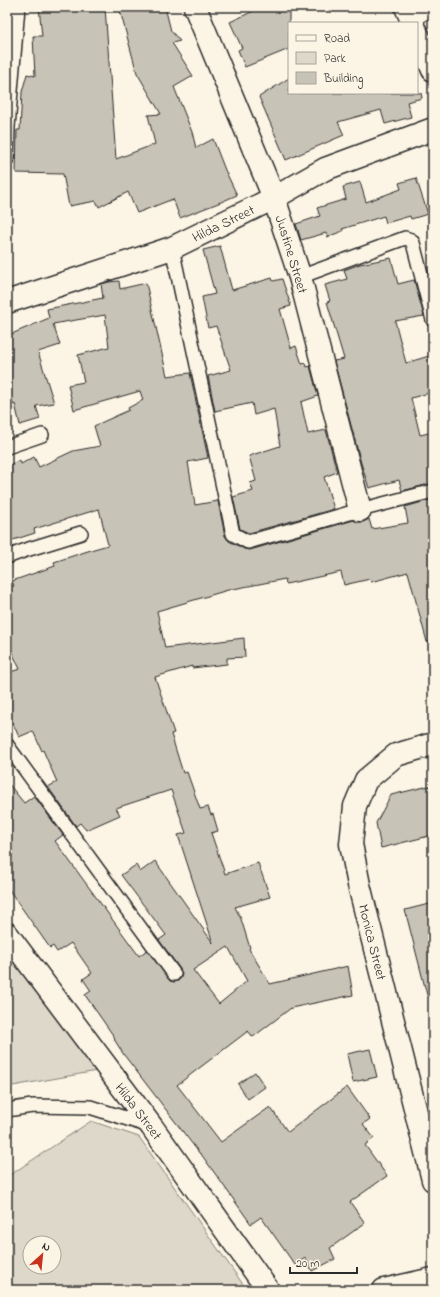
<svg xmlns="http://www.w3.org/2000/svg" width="440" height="1297" font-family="'Indie Flower',sans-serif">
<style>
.green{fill:#ded8ca;stroke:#84827a;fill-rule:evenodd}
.building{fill:#c8c3b7;stroke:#2b2b2b;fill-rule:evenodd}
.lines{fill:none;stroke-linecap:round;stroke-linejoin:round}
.lane-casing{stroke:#2b2b2b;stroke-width:16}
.street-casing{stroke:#2b2b2b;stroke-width:25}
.secondary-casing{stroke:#2b2b2b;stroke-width:25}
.lane{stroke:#fcf5e5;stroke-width:13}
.street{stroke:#fcf5e5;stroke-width:22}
.secondary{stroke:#fcf5e5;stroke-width:22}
.labels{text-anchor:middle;stroke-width:3;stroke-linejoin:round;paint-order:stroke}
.street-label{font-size:14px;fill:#2b2b2b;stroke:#fcf5e5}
</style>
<rect width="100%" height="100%" fill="#fcf5e5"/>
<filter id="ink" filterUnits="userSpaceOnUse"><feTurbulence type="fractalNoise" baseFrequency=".025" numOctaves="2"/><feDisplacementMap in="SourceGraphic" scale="8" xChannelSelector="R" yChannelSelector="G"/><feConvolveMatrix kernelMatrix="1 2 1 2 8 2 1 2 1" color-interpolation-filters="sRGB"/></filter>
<g filter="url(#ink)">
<!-- green -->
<path class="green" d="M 7,934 L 108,1069 L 7,1087 Z
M 91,1121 L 139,1137 L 247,1290 L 7,1290 L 7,1177 ZM 30,1243 L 54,1243 L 54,1267 L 30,1267 Z"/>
<!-- building -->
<path class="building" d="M 39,7 L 105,7 L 116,159 L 155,144 L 148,115 L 161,114 L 137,73 L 119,7 L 165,7 L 171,31 L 180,41 L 172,43 L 193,76 L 174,87 L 192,132 L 196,148 L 213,139 L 225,170 L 237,195 L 221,202 L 180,218 L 173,199 L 137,213 L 128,192 L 99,207 L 96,201 L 69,206 L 63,174 L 16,173 L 17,130 L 20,130 L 22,92 L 27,74 L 35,76 L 33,36 L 42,36 Z
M 262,7 L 289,7 L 289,49 L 245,67 L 238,50 L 242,48 L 230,22 Z
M 289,78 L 289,93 L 421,93 L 422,98 L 407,102 L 411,117 L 385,124 L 381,110 L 338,122 L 344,135 L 286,160 L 259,97 Z
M 416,178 L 428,214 L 411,219 L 410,216 L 386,223 L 384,216 L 342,229 L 343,231 L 327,237 L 326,233 L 301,240 L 296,224 L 320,216 L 317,208 L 346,199 L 343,187 L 360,182 L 366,202 L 401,189 L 399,183 Z
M 220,246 L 232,290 L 272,278 L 273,281 L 282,279 L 291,306 L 280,309 L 291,348 L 296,346 L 302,364 L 306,363 L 307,367 L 310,366 L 318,396 L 301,402 L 308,434 L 326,430 L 337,472 L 324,477 L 334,509 L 249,533 L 240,529 L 233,497 L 253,491 L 250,483 L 256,481 L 249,456 L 280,446 L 274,409 L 254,415 L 252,403 L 215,411 L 208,376 L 231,370 L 216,326 L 208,328 L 202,297 L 215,294 L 203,250 Z
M 391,258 L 398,284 L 414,280 L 424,316 L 395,321 L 406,363 L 429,356 L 433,372 L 433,392 L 411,398 L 420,435 L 433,432 L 433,483 L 402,491 L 399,480 L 369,488 L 361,463 L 334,361 L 344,359 L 327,302 L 330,301 L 325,285 L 347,279 L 344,270 L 360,264 Z
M 119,281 L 120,289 L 146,283 L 167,376 L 190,373 L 208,458 L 188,462 L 195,505 L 218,501 L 225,536 L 229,541 L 244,549 L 250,550 L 354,520 L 357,522 L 363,522 L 369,519 L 372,529 L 408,523 L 405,507 L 433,499 L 433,642 L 427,642 L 408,572 L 371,582 L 370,579 L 344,585 L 341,572 L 286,584 L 285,579 L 228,590 L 157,611 L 165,648 L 244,638 L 245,657 L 227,658 L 227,664 L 192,668 L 192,666 L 155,677 L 174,733 L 171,734 L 183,773 L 187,772 L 200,809 L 208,807 L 211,815 L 213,814 L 218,831 L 211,833 L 225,874 L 258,863 L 270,897 L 235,907 L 241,919 L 250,948 L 249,949 L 270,984 L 348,966 L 353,995 L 291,1008 L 253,1037 L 248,1031 L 177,1085 L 221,1142 L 270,1107 L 288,1132 L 347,1087 L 370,1119 L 363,1124 L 374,1138 L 365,1145 L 387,1176 L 350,1202 L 365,1223 L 330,1248 L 335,1259 L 312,1271 L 305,1258 L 295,1265 L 261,1217 L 251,1224 L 201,1154 L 200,1154 L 124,1055 L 114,1039 L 115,1038 L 85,995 L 91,991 L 83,979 L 92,973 L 71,943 L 57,952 L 53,946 L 50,948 L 7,887 L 7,782 L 24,803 L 34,796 L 63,835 L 55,841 L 139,956 L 147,950 L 170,981 L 174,982 L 178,981 L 181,978 L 182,974 L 180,969 L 159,940 L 166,935 L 121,875 L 136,865 L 140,872 L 155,861 L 213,943 L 178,835 L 186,833 L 171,790 L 116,808 L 120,815 L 86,830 L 80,823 L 76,826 L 48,787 L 57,782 L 43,750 L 42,751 L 33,731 L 19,737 L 7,710 L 7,673 L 20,669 L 7,642 L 7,587 L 14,586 L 12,581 L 55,566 L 54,562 L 94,549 L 108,545 L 99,509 L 34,529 L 35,533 L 7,542 L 7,466 L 20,460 L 21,464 L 34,457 L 39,467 L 73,451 L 100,446 L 94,426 L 129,410 L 128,408 L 143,400 L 140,391 L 74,410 L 68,385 L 84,382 L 78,355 L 109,347 L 105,315 L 53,324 L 60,345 L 38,352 L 54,403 L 36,406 L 40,419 L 20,425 L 15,404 L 13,405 L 7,384 L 7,336 L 49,318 L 47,309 L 103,298 L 101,284 L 109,282 ZM 228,947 L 247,981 L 219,1004 L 193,970 Z
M 433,785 L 433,835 L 381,848 L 376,823 L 391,795 Z
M 433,903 L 433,994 L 427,995 L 405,910 Z
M 370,1049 L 377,1077 L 353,1082 L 347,1054 Z
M 255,1072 L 265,1087 L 248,1099 L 238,1084 Z"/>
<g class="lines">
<!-- lane casing -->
<g class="lane-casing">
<path id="lane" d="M 7,159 L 8,127 L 18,7
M 172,248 L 233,534 L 248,542 L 360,510 L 433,491
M 300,277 L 405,238 L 411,240 L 413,243 L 433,320
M 7,447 L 42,435
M 7,557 L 26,550 L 81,533
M 7,745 L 174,974
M 7,1110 L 32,1106 L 90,1107 L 150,1126"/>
</g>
<!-- street casing -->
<g class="street-casing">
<path id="street" d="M 195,7 L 274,198 L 300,277 L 360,510
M 410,15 L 427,7
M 7,302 L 172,248 L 274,198 L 325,169 L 433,129
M 433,744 L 396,755 L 366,780 L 355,806 L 351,844 L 359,885 L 433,1180
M 7,934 L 152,1127 L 268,1290
M 384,1290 L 433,1279"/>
</g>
<!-- secondary casing -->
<g class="secondary-casing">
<path id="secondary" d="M 406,7 L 413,23
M 417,33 L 433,70"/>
</g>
<!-- lane -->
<use href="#lane" class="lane"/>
<!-- street -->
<use href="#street" class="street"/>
<!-- secondary -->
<use href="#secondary" class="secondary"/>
</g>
</g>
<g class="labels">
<!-- street labels -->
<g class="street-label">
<text transform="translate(223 223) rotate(-26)" y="5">Hilda Street</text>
<text transform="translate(292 254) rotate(73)" y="5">Justine Street</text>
<text transform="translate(373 942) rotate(76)" y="5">Monica Street</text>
<text transform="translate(139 1111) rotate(53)" y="5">Hilda Street</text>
</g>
</g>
<!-- margin -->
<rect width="440" height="1297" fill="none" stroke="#fcf5e5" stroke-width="24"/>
<rect x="12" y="12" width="416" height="1273" fill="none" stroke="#2b2b2b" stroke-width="1.5" filter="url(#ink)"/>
<!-- legend -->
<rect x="288" y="22" width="130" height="72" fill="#fcf5e5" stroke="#a8a49b"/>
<rect x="296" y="35" width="20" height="6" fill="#fcf5e5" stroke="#a8a49b"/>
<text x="324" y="42" font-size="12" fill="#2b2b2b">Road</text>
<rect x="296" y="52" width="20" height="12" fill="#ded8ca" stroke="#a8a49b"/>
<text x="324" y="62" font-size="12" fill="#2b2b2b">Park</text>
<rect x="296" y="72" width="20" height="12" fill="#c8c3b7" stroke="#a8a49b"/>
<text x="324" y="82" font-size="12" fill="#2b2b2b">Building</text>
<!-- north arrow -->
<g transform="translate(42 1255) rotate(27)"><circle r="19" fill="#fcf5e5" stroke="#a8a49b"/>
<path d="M0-3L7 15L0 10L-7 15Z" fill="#c8321e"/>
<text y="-6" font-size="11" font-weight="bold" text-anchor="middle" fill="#2b2b2b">N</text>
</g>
<!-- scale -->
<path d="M290 1267v6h67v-6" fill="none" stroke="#2b2b2b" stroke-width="2"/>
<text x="296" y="1267" font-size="12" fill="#2b2b2b" stroke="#fcf5e5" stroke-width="3" paint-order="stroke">20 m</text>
</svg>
